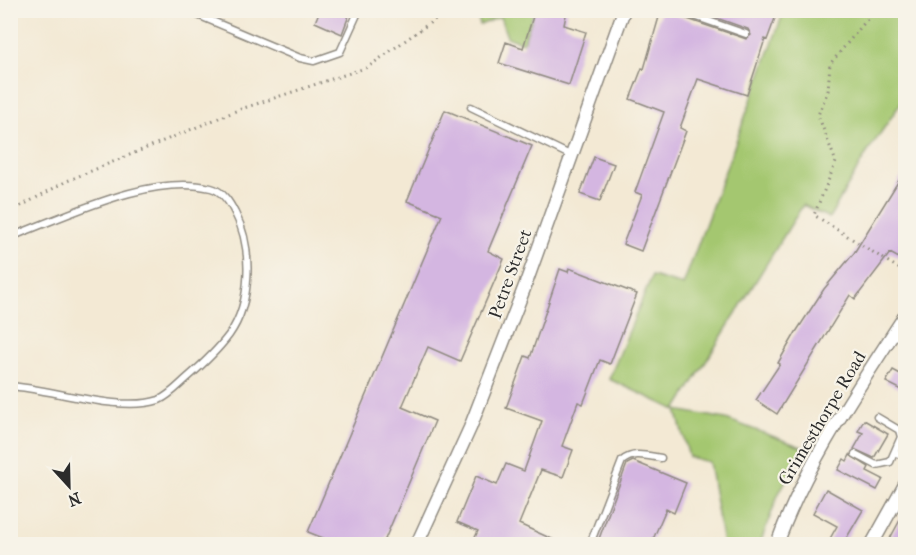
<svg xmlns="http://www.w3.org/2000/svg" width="916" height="555" font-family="'IM FELL French Canon',serif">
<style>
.green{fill:#a4c770;stroke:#68794e;stroke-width:1.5}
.building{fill:#d4b6e1}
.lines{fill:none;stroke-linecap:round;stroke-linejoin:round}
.lane-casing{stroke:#8f8a80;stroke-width:9}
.street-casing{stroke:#8f8a80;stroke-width:15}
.path{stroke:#8f8a80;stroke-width:3;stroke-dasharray:1.5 4.5;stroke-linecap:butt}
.lane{stroke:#fff;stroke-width:6}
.street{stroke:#fff;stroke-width:12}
.labels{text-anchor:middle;stroke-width:4.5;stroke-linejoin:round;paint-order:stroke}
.street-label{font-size:18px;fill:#2b2b2b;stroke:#f7f3e8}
</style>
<rect width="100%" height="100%" fill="#f7f3e8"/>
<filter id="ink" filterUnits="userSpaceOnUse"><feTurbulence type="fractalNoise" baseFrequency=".0167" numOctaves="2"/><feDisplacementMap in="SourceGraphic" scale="12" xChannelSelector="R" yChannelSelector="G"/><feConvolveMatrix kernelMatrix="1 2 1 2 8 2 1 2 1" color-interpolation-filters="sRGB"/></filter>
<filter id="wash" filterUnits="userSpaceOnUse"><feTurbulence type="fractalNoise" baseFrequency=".008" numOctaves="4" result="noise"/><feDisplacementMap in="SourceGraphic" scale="24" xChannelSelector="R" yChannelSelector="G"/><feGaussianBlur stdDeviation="1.35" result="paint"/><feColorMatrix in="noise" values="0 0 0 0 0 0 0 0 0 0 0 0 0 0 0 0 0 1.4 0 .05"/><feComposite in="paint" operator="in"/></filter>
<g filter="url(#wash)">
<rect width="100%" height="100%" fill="#f3e9d4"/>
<!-- green -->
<path class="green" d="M 476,11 L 476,10 L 535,11 L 523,43 L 507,37 L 500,17 L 480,25 Z
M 784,11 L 905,11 L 905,97 L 865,156 L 829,218 L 803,205 L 676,410 L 726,419 L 804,448 L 778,495 L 760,544 L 723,544 L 709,462 L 689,457 L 676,410 L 609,379 L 652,276 L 683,285 Z"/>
<g id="blocks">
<!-- building -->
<path class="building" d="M 320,10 L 351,10 L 342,34 L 315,22 Z
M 535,10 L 567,10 L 564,25 L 586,32 L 569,85 L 499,63 L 506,42 L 523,48 Z
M 661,10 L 672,10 L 675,15 L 746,39 L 751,35 L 748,29 L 694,10 L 778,10 L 767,40 L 765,39 L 747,95 L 698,79 L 680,128 L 686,131 L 641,251 L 623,244 L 642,195 L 635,192 L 664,112 L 630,99 L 642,68 L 644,69 Z
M 445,110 L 532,146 L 488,251 L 504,259 L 460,361 L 428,347 L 402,407 L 435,421 L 383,544 L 338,544 L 308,532 L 442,215 L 407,201 Z
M 594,157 L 614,164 L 600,201 L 580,194 Z
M 906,169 L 906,262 L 890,253 L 855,299 L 850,295 L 777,414 L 756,400 L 780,364 L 778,363 L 796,332 L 824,289 L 854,253 Z
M 569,268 L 637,294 L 610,364 L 600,360 L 583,404 L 578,402 L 562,446 L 573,450 L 563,477 L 541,470 L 519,524 L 563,544 L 472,544 L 478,531 L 457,522 L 476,476 L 497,485 L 506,464 L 524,471 L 542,421 L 506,408 L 525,356 L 530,358 L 560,269 L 568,272 Z
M 893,370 L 906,377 L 906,392 L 886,382 Z
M 864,420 L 888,434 L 874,458 L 854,449 L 863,433 L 858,431 Z
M 850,455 L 869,467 L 867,471 L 883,479 L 877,490 L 838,470 L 844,459 L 847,461 Z
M 633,461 L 686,483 L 674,513 L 666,509 L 651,544 L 597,544 L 627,464 Z
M 826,489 L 863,510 L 843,544 L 827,544 L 837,526 L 813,513 Z
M 906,509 L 906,544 L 887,544 Z"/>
</g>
</g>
<g filter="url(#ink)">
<use href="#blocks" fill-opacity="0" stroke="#8f8a80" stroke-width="1.5"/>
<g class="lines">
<!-- lane casing -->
<g class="lane-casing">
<path id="lane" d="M 186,10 L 300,58 L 314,61 L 340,52 L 359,10
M 677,10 L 746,34
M 471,107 L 572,156
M 10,237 C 67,216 150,173 211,188 C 223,191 230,203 235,213 C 253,247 252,303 229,335 C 217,351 202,365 187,378 C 179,385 169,396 159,400 C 120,413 53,389 10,386
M 895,452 L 906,458
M 855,454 L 876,465 L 890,462 L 901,437 L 899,430 L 877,417
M 590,544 L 622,461 C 634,451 647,456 661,458"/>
</g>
<!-- street casing -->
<g class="street-casing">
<path id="street" d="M 417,544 L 470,428 L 525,286 L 624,10
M 777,544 C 806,463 859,387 906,314
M 872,544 L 906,483"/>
</g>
<!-- path -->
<path class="path" d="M 875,10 L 830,64 L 828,91 L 818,115 L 836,162 L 814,215 L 906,273
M 10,212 L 67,181 L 238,110 L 368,67 L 448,10"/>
<!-- lane -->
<use href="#lane" class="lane"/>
<!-- street -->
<use href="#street" class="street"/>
</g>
</g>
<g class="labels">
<!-- street labels -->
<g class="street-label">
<text transform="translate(510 274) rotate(-70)" y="6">Petre Street</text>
<text transform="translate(822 418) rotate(-59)" y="6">Grimesthorpe Road</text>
</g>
</g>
<!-- margin -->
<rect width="916" height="555" fill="none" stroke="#f7f3e8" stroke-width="36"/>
<!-- north arrow -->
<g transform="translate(69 486) rotate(158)" stroke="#f7f3e8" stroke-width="4.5" paint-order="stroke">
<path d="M0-4.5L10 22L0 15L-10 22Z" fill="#2b2b2b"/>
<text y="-9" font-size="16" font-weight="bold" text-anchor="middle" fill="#2b2b2b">N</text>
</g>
</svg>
